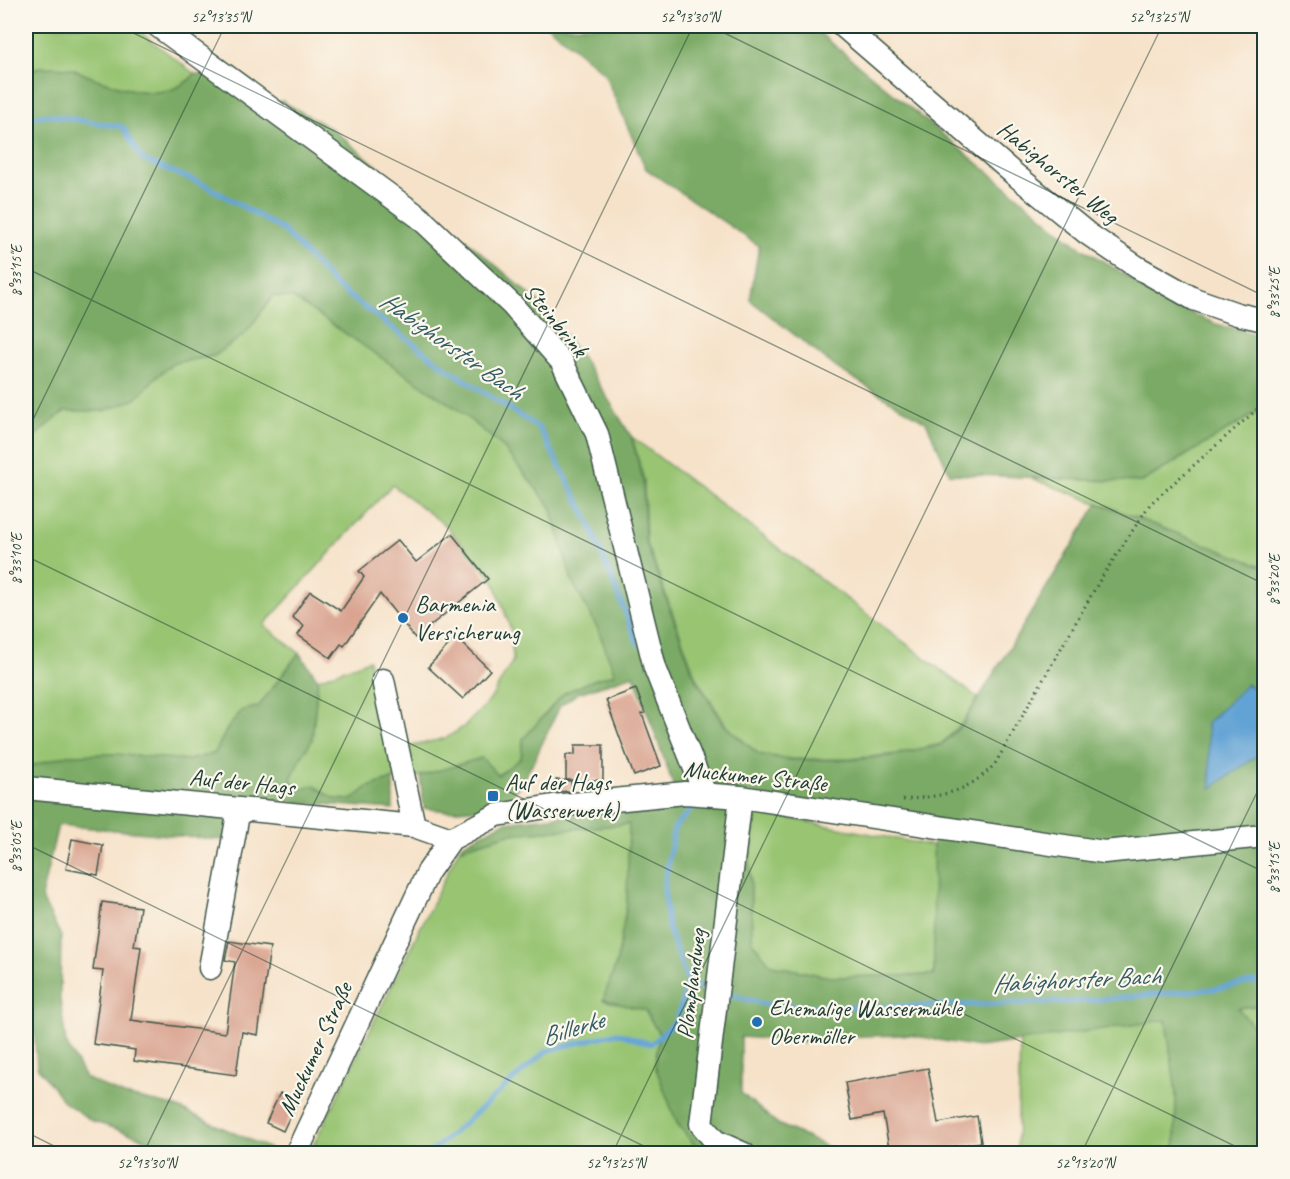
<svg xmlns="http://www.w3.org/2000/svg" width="1290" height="1179" font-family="Caveat,sans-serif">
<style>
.green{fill:#99c573;stroke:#5c8154;stroke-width:1.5}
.forest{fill:#7aaa65;stroke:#4c744c;stroke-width:1.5}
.water{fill:#62a3d5;stroke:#407084;stroke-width:1.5}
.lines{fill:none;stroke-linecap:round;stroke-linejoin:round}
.stream{stroke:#62a3d5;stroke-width:5}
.building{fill:#d8a18d}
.minor-casing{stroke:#3f564a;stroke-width:25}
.path{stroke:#3f564a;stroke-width:3;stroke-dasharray:1.5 4.5;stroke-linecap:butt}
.minor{stroke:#fff;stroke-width:22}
.ticks{fill:none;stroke:#1f3d34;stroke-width:1.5;stroke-opacity:0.45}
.poi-dot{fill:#1f6fb2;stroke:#fbf7ec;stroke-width:2}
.labels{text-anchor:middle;stroke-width:4.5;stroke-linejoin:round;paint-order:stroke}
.street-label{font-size:24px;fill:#1f3d34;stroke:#fbf7ec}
.poi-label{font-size:24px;fill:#1f3d34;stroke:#fbf7ec;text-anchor:start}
.water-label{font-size:26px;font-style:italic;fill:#335c64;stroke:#fbf7ec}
.neatline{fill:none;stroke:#1f3d34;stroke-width:2}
.ticks-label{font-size:15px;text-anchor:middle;fill:#1f3d34}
</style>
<rect width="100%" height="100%" fill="#fbf7ec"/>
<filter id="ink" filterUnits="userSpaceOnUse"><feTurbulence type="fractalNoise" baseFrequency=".0167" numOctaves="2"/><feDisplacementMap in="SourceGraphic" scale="12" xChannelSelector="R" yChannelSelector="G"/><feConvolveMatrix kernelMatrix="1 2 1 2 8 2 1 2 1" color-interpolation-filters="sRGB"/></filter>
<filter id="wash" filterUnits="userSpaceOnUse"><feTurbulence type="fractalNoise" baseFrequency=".008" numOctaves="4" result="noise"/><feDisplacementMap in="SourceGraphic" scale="24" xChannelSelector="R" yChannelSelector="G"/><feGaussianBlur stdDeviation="1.35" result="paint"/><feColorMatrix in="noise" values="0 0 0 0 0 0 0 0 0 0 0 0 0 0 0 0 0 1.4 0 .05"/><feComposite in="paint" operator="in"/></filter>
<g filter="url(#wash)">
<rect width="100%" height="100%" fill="#f6e2c9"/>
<!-- green -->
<path class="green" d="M 26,26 L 132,26 L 195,74 C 169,104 126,90 94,78 C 87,76 80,71 72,69 C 61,66 38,72 26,73 Z
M 273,296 L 293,298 L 457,409 L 502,446 L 551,507 L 572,581 L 598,629 L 615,674 L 596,679 L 564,693 L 523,739 L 521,758 L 498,776 L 481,758 L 420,776 L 393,779 L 368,787 L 352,800 L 335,799 L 314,785 L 297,792 L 291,779 L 299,761 L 312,740 L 318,679 L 369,660 L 391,751 L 446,738 L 465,726 L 490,700 L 513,660 L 511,630 L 494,581 L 445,525 L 392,485 L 264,625 L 299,653 L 258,707 L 242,711 L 227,729 L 215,753 L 189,760 L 115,754 L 68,755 L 31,766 L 26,772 L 26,443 L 65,411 L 104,411 L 155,378 L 174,363 L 214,356 L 245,334 Z
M 1264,408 L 1264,567 L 1031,478 L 1142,482 Z
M 632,437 L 978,698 L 963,722 L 941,744 L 896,754 L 850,759 L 791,759 L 758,754 L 726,725 L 696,678 L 646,540 L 644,480 Z
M 756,812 L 934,846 L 934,975 L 830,977 L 771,965 L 752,941 L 750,857 Z
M 629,824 L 627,904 L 617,961 L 604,1000 L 645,1010 L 659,1034 L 655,1066 L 677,1123 L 701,1153 L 309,1154 L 459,849 L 509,834 Z
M 1264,1005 L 1264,1039 L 1237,1008 Z
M 1166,1020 L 1176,1093 L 1175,1153 L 1017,1154 L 1020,1040 Z"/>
<!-- forest -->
<path class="forest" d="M 548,26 L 811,26 L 1077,245 L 1175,306 L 1216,324 L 1264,336 L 1264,408 L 1142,482 L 950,474 L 926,422 L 838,369 L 750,300 L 759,246 L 646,169 L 604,73 Z
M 39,67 C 50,68 62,66 72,69 C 80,71 87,76 94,78 C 126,90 169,104 195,74 L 224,76 L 262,105 L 282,101 L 332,129 L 442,219 L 544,307 L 587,365 L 631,436 L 643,479 L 645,540 L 695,678 L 725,726 L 759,754 L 791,760 L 850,760 L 897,755 L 941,745 L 963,724 L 1098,503 L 1264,567 L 1264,1005 L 1238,1008 L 1264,1039 L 1264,1153 L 1175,1153 L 1176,1093 L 1166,1020 L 979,1047 L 909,1035 L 863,1036 L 808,1042 L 741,1037 L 741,1093 L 778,1124 L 840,1153 L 701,1153 L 677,1123 L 655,1066 L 659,1034 L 645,1010 L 603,1000 L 617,961 L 627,904 L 629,824 L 509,834 L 459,849 L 462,844 L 505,822 L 685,802 L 756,812 L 750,857 L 752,941 L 771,965 L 830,977 L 934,975 L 933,818 L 674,787 L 634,675 L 578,693 L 560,706 L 532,765 L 506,806 L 446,811 L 424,808 L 420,776 L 482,758 L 498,775 L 521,758 L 523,739 L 564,693 L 596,679 L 615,674 L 598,629 L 572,581 L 551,507 L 502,446 L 457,409 L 293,298 L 273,296 L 245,334 L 214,356 L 174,363 L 155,378 L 136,399 L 104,411 L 65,411 L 26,443 L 26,73 Z
M 299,653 L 318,679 L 312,740 L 299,761 L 291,779 L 297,791 L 314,785 L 335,799 L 352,800 L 368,787 L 393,779 L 393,809 L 239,798 L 234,841 L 58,825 L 41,897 L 61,936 L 60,999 L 66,1043 L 85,1078 L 124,1095 L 174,1106 L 279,1153 L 177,1153 L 140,1137 L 92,1121 L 64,1102 L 37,1067 L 31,994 L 26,962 L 26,772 L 31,766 L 68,755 L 115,754 L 189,760 L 215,753 L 227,729 L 242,710 L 258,707 Z"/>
<!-- water -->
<path class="water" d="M 1247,684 L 1264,695 L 1264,751 L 1211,788 L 1207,723 Z"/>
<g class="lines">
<!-- stream -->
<path class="stream" d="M 26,117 L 48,115 L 123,127 L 142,159 L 205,185 L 283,230 L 337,287 L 445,367 L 539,428 L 586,515 L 638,644
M 696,804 L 674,828 L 664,887 L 668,927 L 688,983 L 712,990
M 721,992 L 768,1005 L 869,1007 L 1072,1002 L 1213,989 L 1264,980
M 429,1154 L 546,1051 L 617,1033 L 651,1044 L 676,1021 L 688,983"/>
</g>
<g id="blocks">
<!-- building -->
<path class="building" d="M 452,534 L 488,579 L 415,638 L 380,594 L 344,646 L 341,644 L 331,658 L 298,635 L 304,626 L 292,617 L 310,591 L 341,611 L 364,577 L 359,571 L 398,540 L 416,562 Z
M 456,637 L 490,670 L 463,699 L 428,667 Z
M 636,689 L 645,713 L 642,714 L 661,766 L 634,776 L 606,700 Z
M 575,745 L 603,745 L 603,780 L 566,780 L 566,755 L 575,755 Z
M 556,780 L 571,781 L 571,791 L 556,792 Z
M 72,839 L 103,845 L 98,875 L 66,869 Z
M 102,902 L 140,907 L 134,946 L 141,947 L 131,1020 L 225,1033 L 235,962 L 225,960 L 229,941 L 270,947 L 258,1035 L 242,1032 L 236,1075 L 134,1061 L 135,1050 L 93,1044 L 103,971 L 93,970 Z
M 928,1068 L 938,1123 L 977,1116 L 981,1142 L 915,1154 L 890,1154 L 883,1114 L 852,1120 L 845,1083 Z
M 280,1093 L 297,1101 L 283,1131 L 266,1123 Z"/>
</g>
</g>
<g filter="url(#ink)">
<use href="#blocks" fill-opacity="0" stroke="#3f564a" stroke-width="1.5"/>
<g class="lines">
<!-- minor casing -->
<g class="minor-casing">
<path id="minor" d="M 158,26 L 419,217 L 512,305 L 562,362 L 597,434 L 655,668 L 705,794
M 843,26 L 1013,173 L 1088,234 L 1137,267 L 1194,299 L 1237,314 L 1264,320
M 383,680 L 414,826
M 26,788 L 414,826 L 451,839
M 741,797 L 701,1124 L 715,1141 L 744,1154
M 210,968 L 239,809
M 296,1154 L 428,872 L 451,839 L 497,815 L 553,806 L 685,793 L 741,797 L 1104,852 L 1264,836"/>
</g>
<!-- path -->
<path class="path" d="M 903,800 C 943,795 965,795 995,764 L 1100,580 L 1150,504 L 1264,403"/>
<!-- minor -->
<use href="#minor" class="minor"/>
</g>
</g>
<!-- ticks -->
<path class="ticks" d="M 119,26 L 1264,584M 710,26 L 1264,296M 26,268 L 1264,872M 26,434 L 225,26M 26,556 L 1251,1154M 26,844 L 660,1154M 26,1132 L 70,1154M 143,1154 L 693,26M 612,1154 L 1162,26M 1081,1154 L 1264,778"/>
<!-- markers -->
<g class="poi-dot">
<circle cx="403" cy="618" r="6"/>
<rect x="487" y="790" width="12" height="12" rx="3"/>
<circle cx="757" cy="1022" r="6"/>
</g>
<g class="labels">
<!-- street labels -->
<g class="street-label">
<text transform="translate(1058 172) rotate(39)" y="8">Habighorster Weg</text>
<text transform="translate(556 320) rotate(51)" y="8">Steinbrink</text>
<text transform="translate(755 776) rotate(6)" y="8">Muckumer Straße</text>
<text transform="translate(242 782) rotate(6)" y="8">Auf der Hags</text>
<text transform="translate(691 984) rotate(-83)" y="8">Plomplandweg</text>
<text transform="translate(315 1049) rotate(-65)" y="8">Muckumer Straße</text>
</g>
<!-- poi labels -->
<g class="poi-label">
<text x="415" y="612">Barmenia<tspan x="415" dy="28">Versicherung</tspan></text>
<text x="505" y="790">Auf der Hags<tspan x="505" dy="28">(Wasserwerk)</tspan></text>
<text x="769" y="1016">Ehemalige Wassermühle<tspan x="769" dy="28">Obermöller</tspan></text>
</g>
<!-- water labels -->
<g class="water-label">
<text transform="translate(452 345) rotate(35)" y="9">Habighorster Bach</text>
<text transform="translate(1076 979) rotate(-3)" y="9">Habighorster Bach</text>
<text transform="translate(572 1028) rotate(-17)" y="9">Billerke</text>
</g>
</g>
<!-- margin -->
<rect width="1290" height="1179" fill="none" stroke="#fbf7ec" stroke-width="66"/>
<rect x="33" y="33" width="1224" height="1113" class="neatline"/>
<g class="ticks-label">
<text x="221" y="22">52°13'35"N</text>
<text x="690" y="22">52°13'30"N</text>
<text x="1159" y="22">52°13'25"N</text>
<text transform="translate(16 271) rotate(-90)" y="5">8°33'15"E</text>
<text transform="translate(1274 293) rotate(-90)" y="5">8°33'25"E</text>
<text transform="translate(16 559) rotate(-90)" y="5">8°33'10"E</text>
<text transform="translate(1274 580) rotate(-90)" y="5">8°33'20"E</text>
<text transform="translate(16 847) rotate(-90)" y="5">8°33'05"E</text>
<text transform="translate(1274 868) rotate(-90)" y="5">8°33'15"E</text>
<text x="147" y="1168">52°13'30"N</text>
<text x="616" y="1168">52°13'25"N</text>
<text x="1085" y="1168">52°13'20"N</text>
</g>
</svg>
